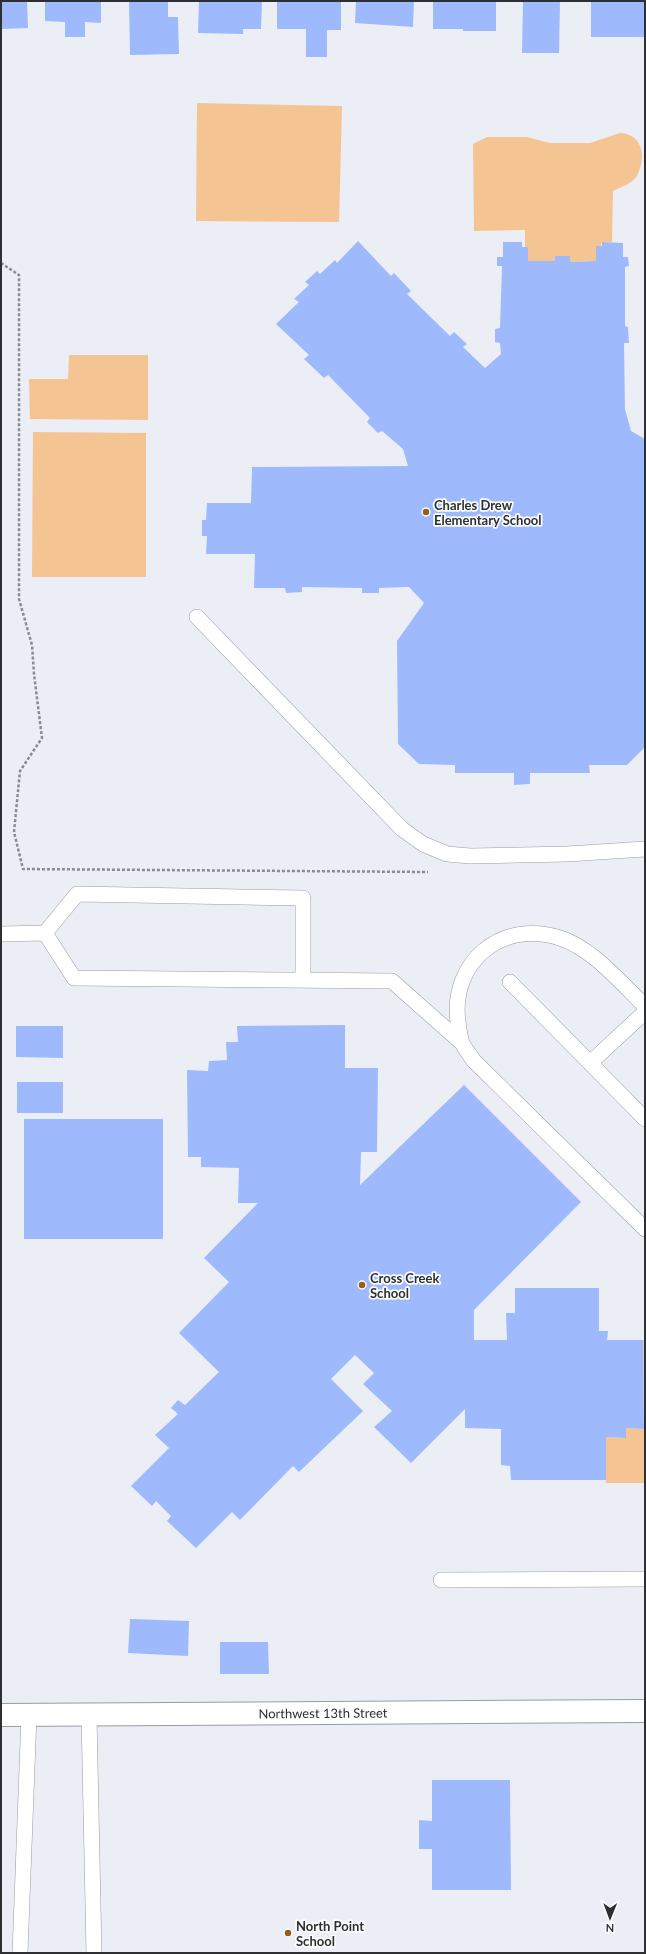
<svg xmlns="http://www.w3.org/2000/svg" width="646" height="1954" font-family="Lato,sans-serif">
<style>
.green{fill:#f5c493}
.building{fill:#9ebafd}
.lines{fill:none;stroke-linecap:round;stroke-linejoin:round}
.service-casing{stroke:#999ba2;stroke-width:16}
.minor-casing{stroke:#999ba2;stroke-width:24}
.path{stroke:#898b90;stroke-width:2.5;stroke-dasharray:3 2;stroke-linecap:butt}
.service{stroke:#fff;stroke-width:15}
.minor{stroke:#fff;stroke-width:22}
.poi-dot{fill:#965f19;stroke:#fafcfe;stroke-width:1.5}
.labels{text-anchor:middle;stroke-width:3.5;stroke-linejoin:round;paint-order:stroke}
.poi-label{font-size:13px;font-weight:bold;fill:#2e2f32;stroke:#fafcfe;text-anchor:start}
.street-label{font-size:13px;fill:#2e2f32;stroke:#fafcfe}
</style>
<rect width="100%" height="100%" fill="#ebeef5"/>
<!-- green -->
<path class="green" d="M 197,103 L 342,106 L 339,222 L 196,221 Z
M 620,133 C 644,135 646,157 637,176 C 631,184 622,187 613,191 L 612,242 L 602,242 L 596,261 L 570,262 L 569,256 L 555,256 L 555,261 L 528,261 L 528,248 L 525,247 L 525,230 L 474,231 L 473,144 L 487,137 L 527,137 L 550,143 L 590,143 Z
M 69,355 L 148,355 L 148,420 L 30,419 L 29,379 L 68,379 Z
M 33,432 L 146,433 L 146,577 L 32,577 Z
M 643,1340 L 645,1340 L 645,1483 L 606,1483 L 606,1437 L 626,1438 L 626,1428 L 644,1429 Z"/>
<!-- building -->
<path class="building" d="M 1,1 L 27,1 L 28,28 L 1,29 Z
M 45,1 L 101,1 L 101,23 L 85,22 L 85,37 L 65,37 L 65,22 L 45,21 Z
M 129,1 L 168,1 L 168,17 L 178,17 L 179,54 L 130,55 Z
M 199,1 L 262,1 L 261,29 L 243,29 L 243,34 L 198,33 Z
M 277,1 L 341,1 L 341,30 L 327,30 L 327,57 L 306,57 L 306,29 L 277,29 Z
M 356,1 L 414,1 L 413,27 L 355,23 Z
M 433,1 L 496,1 L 496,31 L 463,31 L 463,29 L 433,29 Z
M 523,1 L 560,1 L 559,53 L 522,53 Z
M 591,1 L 645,1 L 645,37 L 591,37 Z
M 358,241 L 391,276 L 394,273 L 411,291 L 407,294 L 450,336 L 454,332 L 467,344 L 463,347 L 485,368 L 501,354 L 500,343 L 495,342 L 495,329 L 500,328 L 502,266 L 497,266 L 497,257 L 503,257 L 503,242 L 522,242 L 522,247 L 528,247 L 528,261 L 555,261 L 555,256 L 570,256 L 570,262 L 596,261 L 596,246 L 602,246 L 602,242 L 623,243 L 623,257 L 628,257 L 629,266 L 625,267 L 625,326 L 628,327 L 629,343 L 624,343 L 625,409 L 631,431 L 645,439 L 645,747 L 627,765 L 589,765 L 590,773 L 530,773 L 530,784 L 514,785 L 514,773 L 455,773 L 455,765 L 419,764 L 398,744 L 397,641 L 424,603 L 409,587 L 379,588 L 379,593 L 362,593 L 362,588 L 302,587 L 302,592 L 286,593 L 285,588 L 254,588 L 255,554 L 206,554 L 207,536 L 202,536 L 202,520 L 206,520 L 207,503 L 251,503 L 252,467 L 408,466 L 403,449 L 382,431 L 378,433 L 367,422 L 370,418 L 328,375 L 324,378 L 304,359 L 309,355 L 276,324 L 299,302 L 294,299 L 309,285 L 305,282 L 317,271 L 320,274 L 335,260 L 337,263 Z
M 345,1025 L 345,1068 L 378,1068 L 377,1152 L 361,1152 L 360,1185 L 464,1085 L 581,1202 L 474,1310 L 474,1340 L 507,1340 L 506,1313 L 515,1313 L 515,1288 L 599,1288 L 599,1331 L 608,1331 L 607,1340 L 643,1340 L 644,1429 L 626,1428 L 626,1438 L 606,1437 L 606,1480 L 511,1480 L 510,1466 L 501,1465 L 501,1429 L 465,1428 L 465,1409 L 411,1463 L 374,1427 L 392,1411 L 363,1384 L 374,1373 L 355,1355 L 331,1379 L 363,1411 L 299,1472 L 293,1466 L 240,1520 L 232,1512 L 196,1548 L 167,1521 L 171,1516 L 156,1501 L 152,1506 L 131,1486 L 169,1448 L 155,1435 L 178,1414 L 171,1408 L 178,1400 L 185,1405 L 219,1372 L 179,1333 L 229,1282 L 204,1258 L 258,1203 L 238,1203 L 239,1168 L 201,1167 L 201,1157 L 188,1157 L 187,1070 L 208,1071 L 209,1061 L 227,1060 L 226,1042 L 238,1042 L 237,1026 Z
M 16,1026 L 63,1026 L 63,1058 L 16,1057 Z
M 17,1082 L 63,1082 L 63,1113 L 17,1113 Z
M 24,1119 L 163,1119 L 163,1239 L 24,1239 Z
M 130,1619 L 189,1621 L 188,1656 L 128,1653 Z
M 220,1642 L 268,1642 L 269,1674 L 220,1674 Z
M 432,1780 L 510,1780 L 511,1890 L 432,1890 L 432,1849 L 419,1849 L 419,1820 L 432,1821 Z"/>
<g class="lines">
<!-- service casing -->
<g class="service-casing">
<path id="service" d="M 197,617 L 402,829 L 423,844 L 447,854 L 470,856 L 567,854 L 645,849
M 1,934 L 45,933
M 303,980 L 303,898 L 77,894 L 45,933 L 74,978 L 392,981 L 462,1043
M 510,982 L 590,1063
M 645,1006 C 621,983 592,948 560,938 C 502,919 450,962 458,1022 C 459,1029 460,1037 462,1043 C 465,1049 470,1055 474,1061 L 645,1229
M 645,1012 L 590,1063 L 645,1119
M 441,1580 L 645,1579
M 89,1715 L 94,1953
M 20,1953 L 29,1715"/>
</g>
<!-- minor casing -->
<g class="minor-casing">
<g id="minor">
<path id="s1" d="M 1,1715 L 645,1711"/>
</g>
</g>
<!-- path -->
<path class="path" d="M 1,263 L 19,275 L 19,599 L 32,645 L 34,674 L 42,738 L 20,771 L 14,832 L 23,869 L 428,872"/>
<!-- service -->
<use href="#service" class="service"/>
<!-- minor -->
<use href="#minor" class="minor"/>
</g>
<!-- markers -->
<g class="poi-dot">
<circle cx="426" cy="512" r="4"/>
<circle cx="362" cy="1285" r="4"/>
<circle cx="288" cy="1933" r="4"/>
</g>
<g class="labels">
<!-- poi labels -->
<g class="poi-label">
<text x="434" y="510">Charles Drew<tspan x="434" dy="15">Elementary School</tspan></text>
<text x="370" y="1283">Cross Creek<tspan x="370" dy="15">School</tspan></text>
<text x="296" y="1931">North Point<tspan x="296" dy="15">School</tspan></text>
</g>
<!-- street labels -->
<g class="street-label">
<text dy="5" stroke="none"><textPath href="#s1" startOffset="322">Northwest 13th Street</textPath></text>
</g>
</g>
<!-- border -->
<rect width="646" height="1954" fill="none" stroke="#2e2f32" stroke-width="4"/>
<!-- north arrow -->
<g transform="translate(610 1918) rotate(181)" stroke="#fafcfe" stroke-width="3" paint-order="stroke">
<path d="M0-3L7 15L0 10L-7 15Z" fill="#2e2f32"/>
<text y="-6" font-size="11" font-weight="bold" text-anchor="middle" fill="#2e2f32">N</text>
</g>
</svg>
